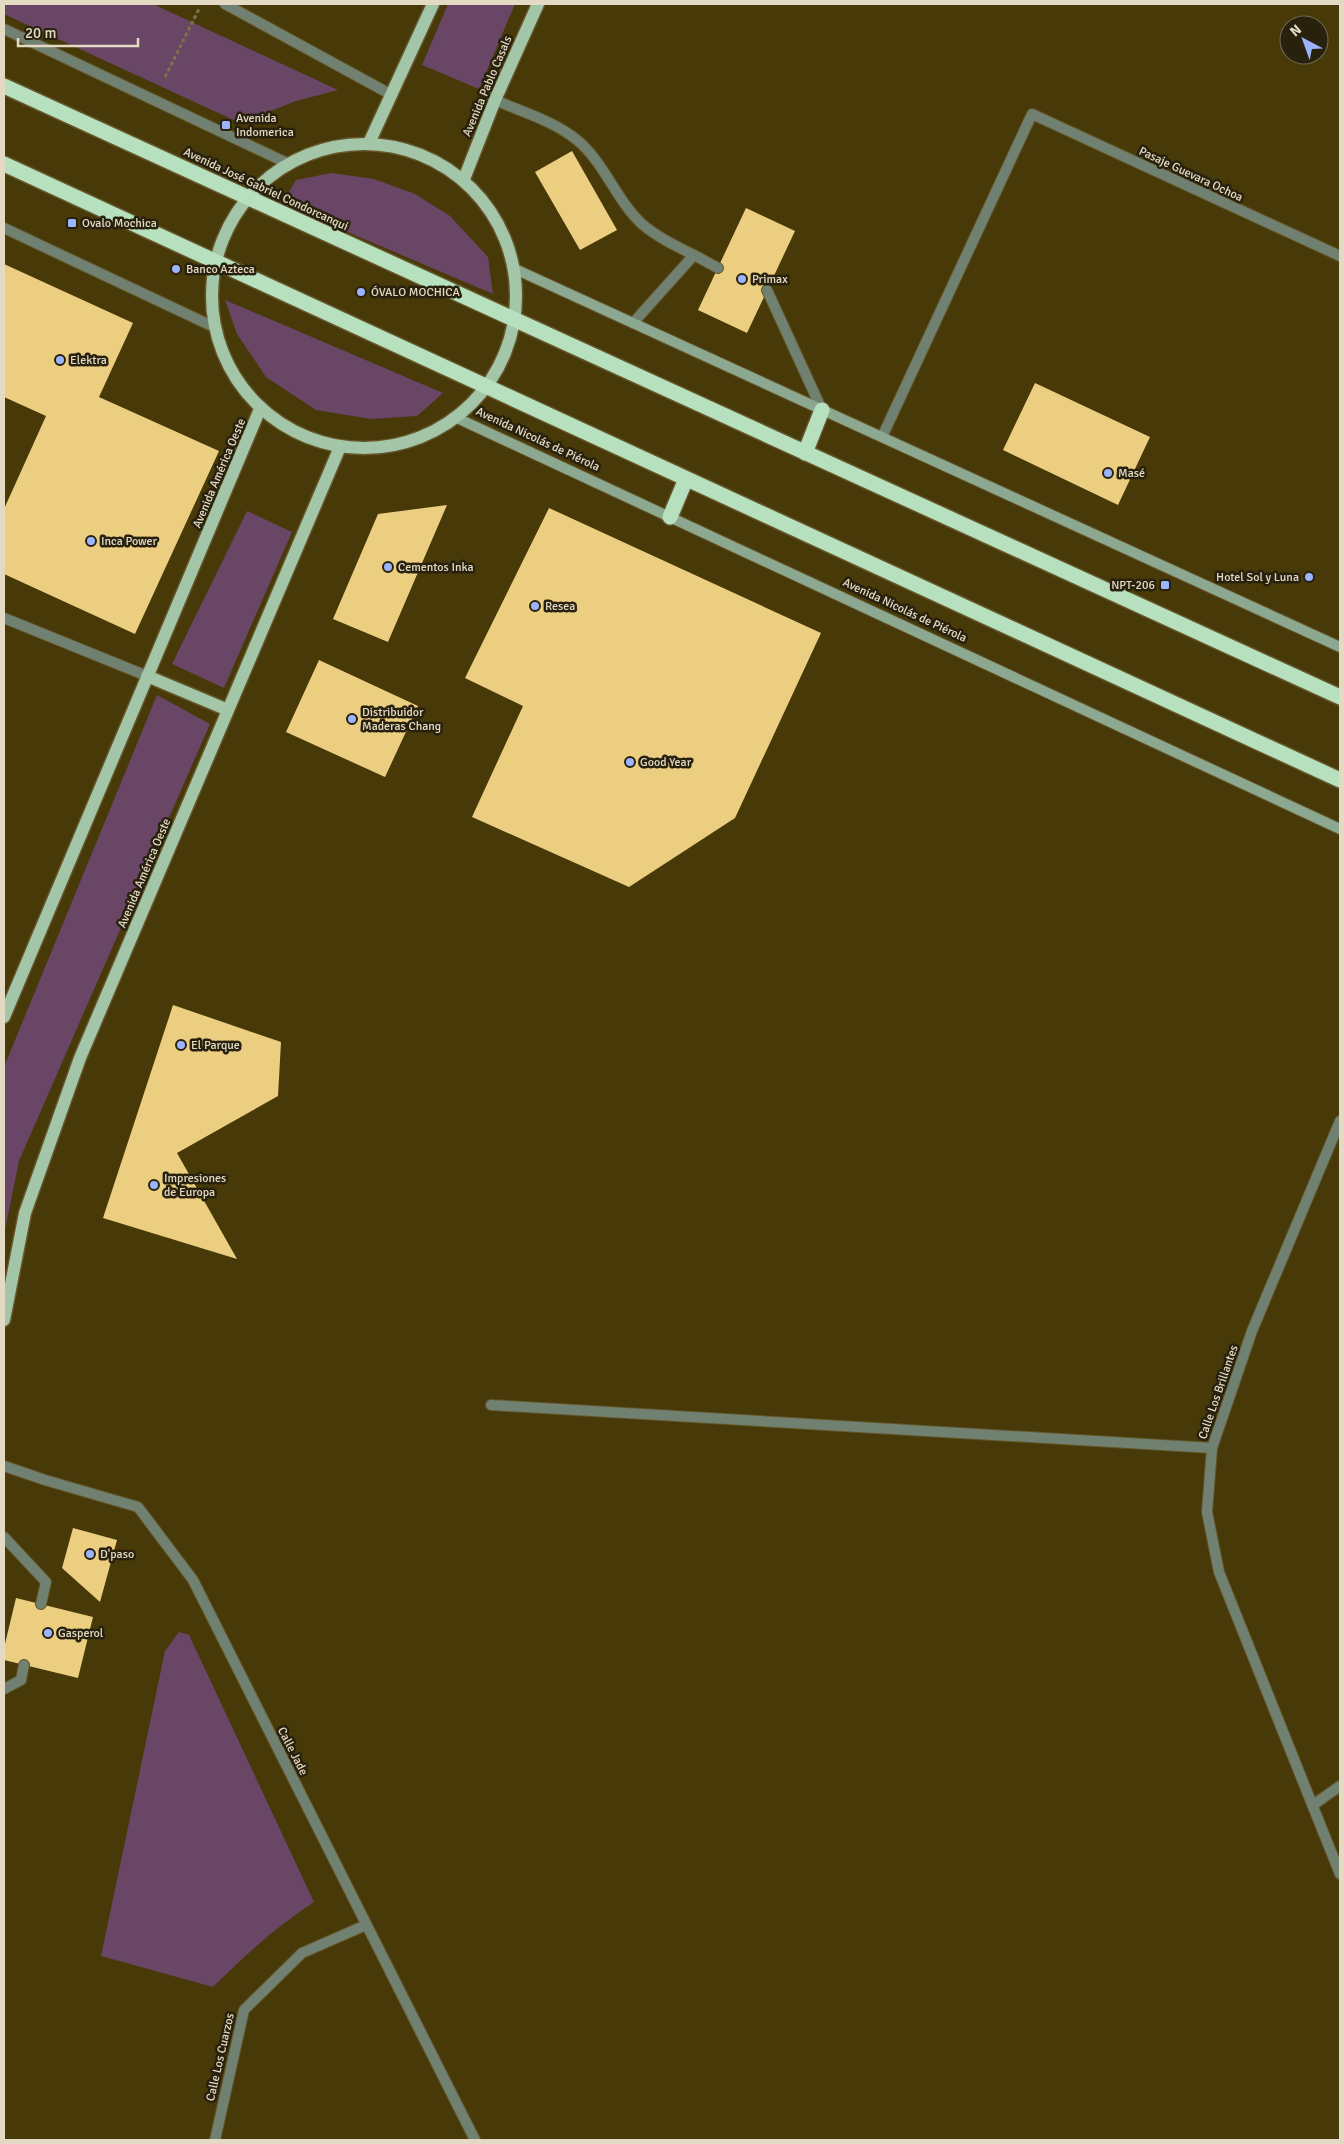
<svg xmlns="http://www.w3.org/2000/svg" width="1344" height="2144" font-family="Signika,sans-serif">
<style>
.green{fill:#694566}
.building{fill:#ecce81}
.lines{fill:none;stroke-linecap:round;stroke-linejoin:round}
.lane-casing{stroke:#64562a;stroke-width:12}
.street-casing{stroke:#64562a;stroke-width:12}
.secondary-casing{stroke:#64562a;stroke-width:12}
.primary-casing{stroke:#64562a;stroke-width:15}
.highway-casing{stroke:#64562a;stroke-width:18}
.path{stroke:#7e7149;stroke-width:3;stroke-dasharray:4 2.5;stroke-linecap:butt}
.lane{stroke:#708172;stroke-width:10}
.street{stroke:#708172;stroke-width:10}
.secondary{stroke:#8da891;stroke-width:10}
.primary{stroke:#a3c6a8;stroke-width:12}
.highway{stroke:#b7e1be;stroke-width:15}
.poi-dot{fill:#9cb4fd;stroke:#28210e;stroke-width:2}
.labels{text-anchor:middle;stroke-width:5;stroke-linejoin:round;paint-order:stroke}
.street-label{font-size:12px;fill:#e4dac3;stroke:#28210e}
.poi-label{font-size:12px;fill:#e4dac3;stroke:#28210e;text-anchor:start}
</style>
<rect width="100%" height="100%" fill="#483908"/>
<!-- green -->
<path class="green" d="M 4,4 L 153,4 L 338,90 L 296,101 L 240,123 L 4,14 Z
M 448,4 L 515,4 L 479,89 L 422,65 Z
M 331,173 L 374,179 L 415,194 L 450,216 L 488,257 L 493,294 L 282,204 L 296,180 Z
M 225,300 L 443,393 L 417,416 L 371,419 L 316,410 L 266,377 L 237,334 Z
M 247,511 L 292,532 L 224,688 L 172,664 Z
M 157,695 L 210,724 L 19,1161 L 4,1235 L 4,1067 Z
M 179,1632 L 189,1635 L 314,1902 C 277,1926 244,1956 213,1987 L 101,1956 L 165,1651 Z"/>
<!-- building -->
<path class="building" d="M 572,151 L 617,230 L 580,250 L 535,172 Z
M 746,208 L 795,231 L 747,333 L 698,310 Z
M 4,264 L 133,323 L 99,397 L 219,451 L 135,634 L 4,574 L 4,509 L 46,416 L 4,397 Z
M 1035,383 L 1150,437 L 1118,505 L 1003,450 Z
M 447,505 L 388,642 L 333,619 L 378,514 Z
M 549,508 L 821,633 L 735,818 L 629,887 L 472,817 L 523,706 L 465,678 Z
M 319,660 L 418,706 L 385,777 L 286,732 Z
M 173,1005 L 281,1042 L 278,1096 L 177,1153 L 237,1259 L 103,1218 Z
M 73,1528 L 117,1540 L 100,1602 L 62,1568 Z
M 16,1598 L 93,1617 L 78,1678 L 4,1660 L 4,1648 Z"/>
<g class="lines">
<!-- lane casing -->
<g class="lane-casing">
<path id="lane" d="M 4,29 L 289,164
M 495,100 C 522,112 554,121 577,140 C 604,162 616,200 642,224 C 657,237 676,246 694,255
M 767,290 L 822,410
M 633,323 L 694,255 L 718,268
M 4,618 L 147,676
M 491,1405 L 1212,1448
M 4,1537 L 46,1582 L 41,1604
M 4,1689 L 21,1680 L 24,1665"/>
</g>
<!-- street casing -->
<g class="street-casing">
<path id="street" d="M 225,4 L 390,94
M 4,228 L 214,327
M 882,437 L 1032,114 L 1340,256
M 1340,1121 L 1252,1331 L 1212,1448 L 1207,1512 L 1219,1572 L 1340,1874
M 4,1466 L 45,1480 L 138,1507 L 193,1580 L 475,2140
M 1313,1805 L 1340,1786
M 215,2140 L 244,2010 L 302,1953 L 366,1925"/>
</g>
<!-- secondary casing -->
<g class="secondary-casing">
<path id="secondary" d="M 515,269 L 1340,647
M 457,418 L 1340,829"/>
</g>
<!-- primary casing -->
<g class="primary-casing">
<path id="primary" d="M 369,143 L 433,4
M212 296a152 152 0 1 1 304 0a152 152 0 1 1-304 0Z
M 464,179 L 495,100 L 538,4
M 147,676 L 228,710
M 4,1017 L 260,409
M 4,1320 L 25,1213 L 80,1058 L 340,447"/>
</g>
<!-- highway casing -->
<g class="highway-casing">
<path id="highway" d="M 4,86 L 1340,697
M 4,164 L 1340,780
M 805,453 L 822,410
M 670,517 L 686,479"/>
</g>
<!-- path -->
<path class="path" d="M 165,77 L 199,9"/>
<!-- lane -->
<use href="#lane" class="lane"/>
<!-- street -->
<use href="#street" class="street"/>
<!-- secondary -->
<use href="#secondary" class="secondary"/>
<!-- primary -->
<use href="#primary" class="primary"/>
<!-- highway -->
<use href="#highway" class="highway"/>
</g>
<!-- markers -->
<g class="poi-dot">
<rect x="221" y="120" width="10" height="10" rx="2.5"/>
<rect x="67" y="218" width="10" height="10" rx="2.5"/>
<circle cx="176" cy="269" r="5"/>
<circle cx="742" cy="279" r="5"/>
<circle cx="361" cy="292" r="5"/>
<circle cx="60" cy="360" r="5"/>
<circle cx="1108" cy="473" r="5"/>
<circle cx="91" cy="541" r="5"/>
<circle cx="388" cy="567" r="5"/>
<circle cx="1309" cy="577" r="5"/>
<rect x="1160" y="580" width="10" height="10" rx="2.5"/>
<circle cx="535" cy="606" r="5"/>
<circle cx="352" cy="719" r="5"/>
<circle cx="630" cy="762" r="5"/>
<circle cx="181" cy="1045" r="5"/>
<circle cx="154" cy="1185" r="5"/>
<circle cx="90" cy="1554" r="5"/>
<circle cx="48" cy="1633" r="5"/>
</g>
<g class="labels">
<!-- street labels -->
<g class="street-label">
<text transform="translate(487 86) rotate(-67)" y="4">Avenida Pablo Casals</text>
<text transform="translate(1191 174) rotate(25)" y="4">Pasaje Guevara Ochoa</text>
<text transform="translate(266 189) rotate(25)" y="4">Avenida José Gabriel Condorcanqui</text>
<text transform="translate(538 439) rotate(25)" y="4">Avenida Nicolás de Piérola</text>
<text transform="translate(219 473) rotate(-67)" y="4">Avenida América Oeste</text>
<text transform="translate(905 610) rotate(25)" y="4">Avenida Nicolás de Piérola</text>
<text transform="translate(144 873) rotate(-67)" y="4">Avenida América Oeste</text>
<text transform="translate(1218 1392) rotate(-71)" y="4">Calle Los Brillantes</text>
<text transform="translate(293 1751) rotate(63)" y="4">Calle Jade</text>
<text transform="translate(220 2057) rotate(-77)" y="4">Calle Los Cuarzos</text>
</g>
<!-- poi labels -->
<g class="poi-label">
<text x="236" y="122">Avenida<tspan x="236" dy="14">Indomerica</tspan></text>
<text x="82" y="227">Ovalo Mochica</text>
<text x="186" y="273">Banco Azteca</text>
<text x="752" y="283">Primax</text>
<text x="371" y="296">ÓVALO MOCHICA</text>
<text x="70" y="364">Elektra</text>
<text x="1118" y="477">Masé</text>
<text x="101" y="545">Inca Power</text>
<text x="398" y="571">Cementos Inka</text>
<text x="1299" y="581" text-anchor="end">Hotel Sol y Luna</text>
<text x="1155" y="589" text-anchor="end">NPT-206</text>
<text x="545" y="610">Resea</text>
<text x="362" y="716">Distribuidor<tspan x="362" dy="14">Maderas Chang</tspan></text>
<text x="640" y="766">Good Year</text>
<text x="191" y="1049">El Parque</text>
<text x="164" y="1182">Impresiones<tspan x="164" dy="14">de Europa</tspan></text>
<text x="100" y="1558">D'paso</text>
<text x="58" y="1637">Gasperol</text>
</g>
</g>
<!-- border -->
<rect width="1344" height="2144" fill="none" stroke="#e4dac3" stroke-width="10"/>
<!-- north arrow -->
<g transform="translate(1304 40) rotate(319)"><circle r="24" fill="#28210e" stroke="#736b56"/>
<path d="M0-4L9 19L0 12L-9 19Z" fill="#9cb4fd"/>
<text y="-8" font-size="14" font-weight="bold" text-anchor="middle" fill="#e4dac3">N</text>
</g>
<!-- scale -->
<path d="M18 38v8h120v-8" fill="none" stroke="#e4dac3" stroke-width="2.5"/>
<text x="25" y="38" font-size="15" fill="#e4dac3" stroke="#28210e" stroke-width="4" paint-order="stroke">20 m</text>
</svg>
